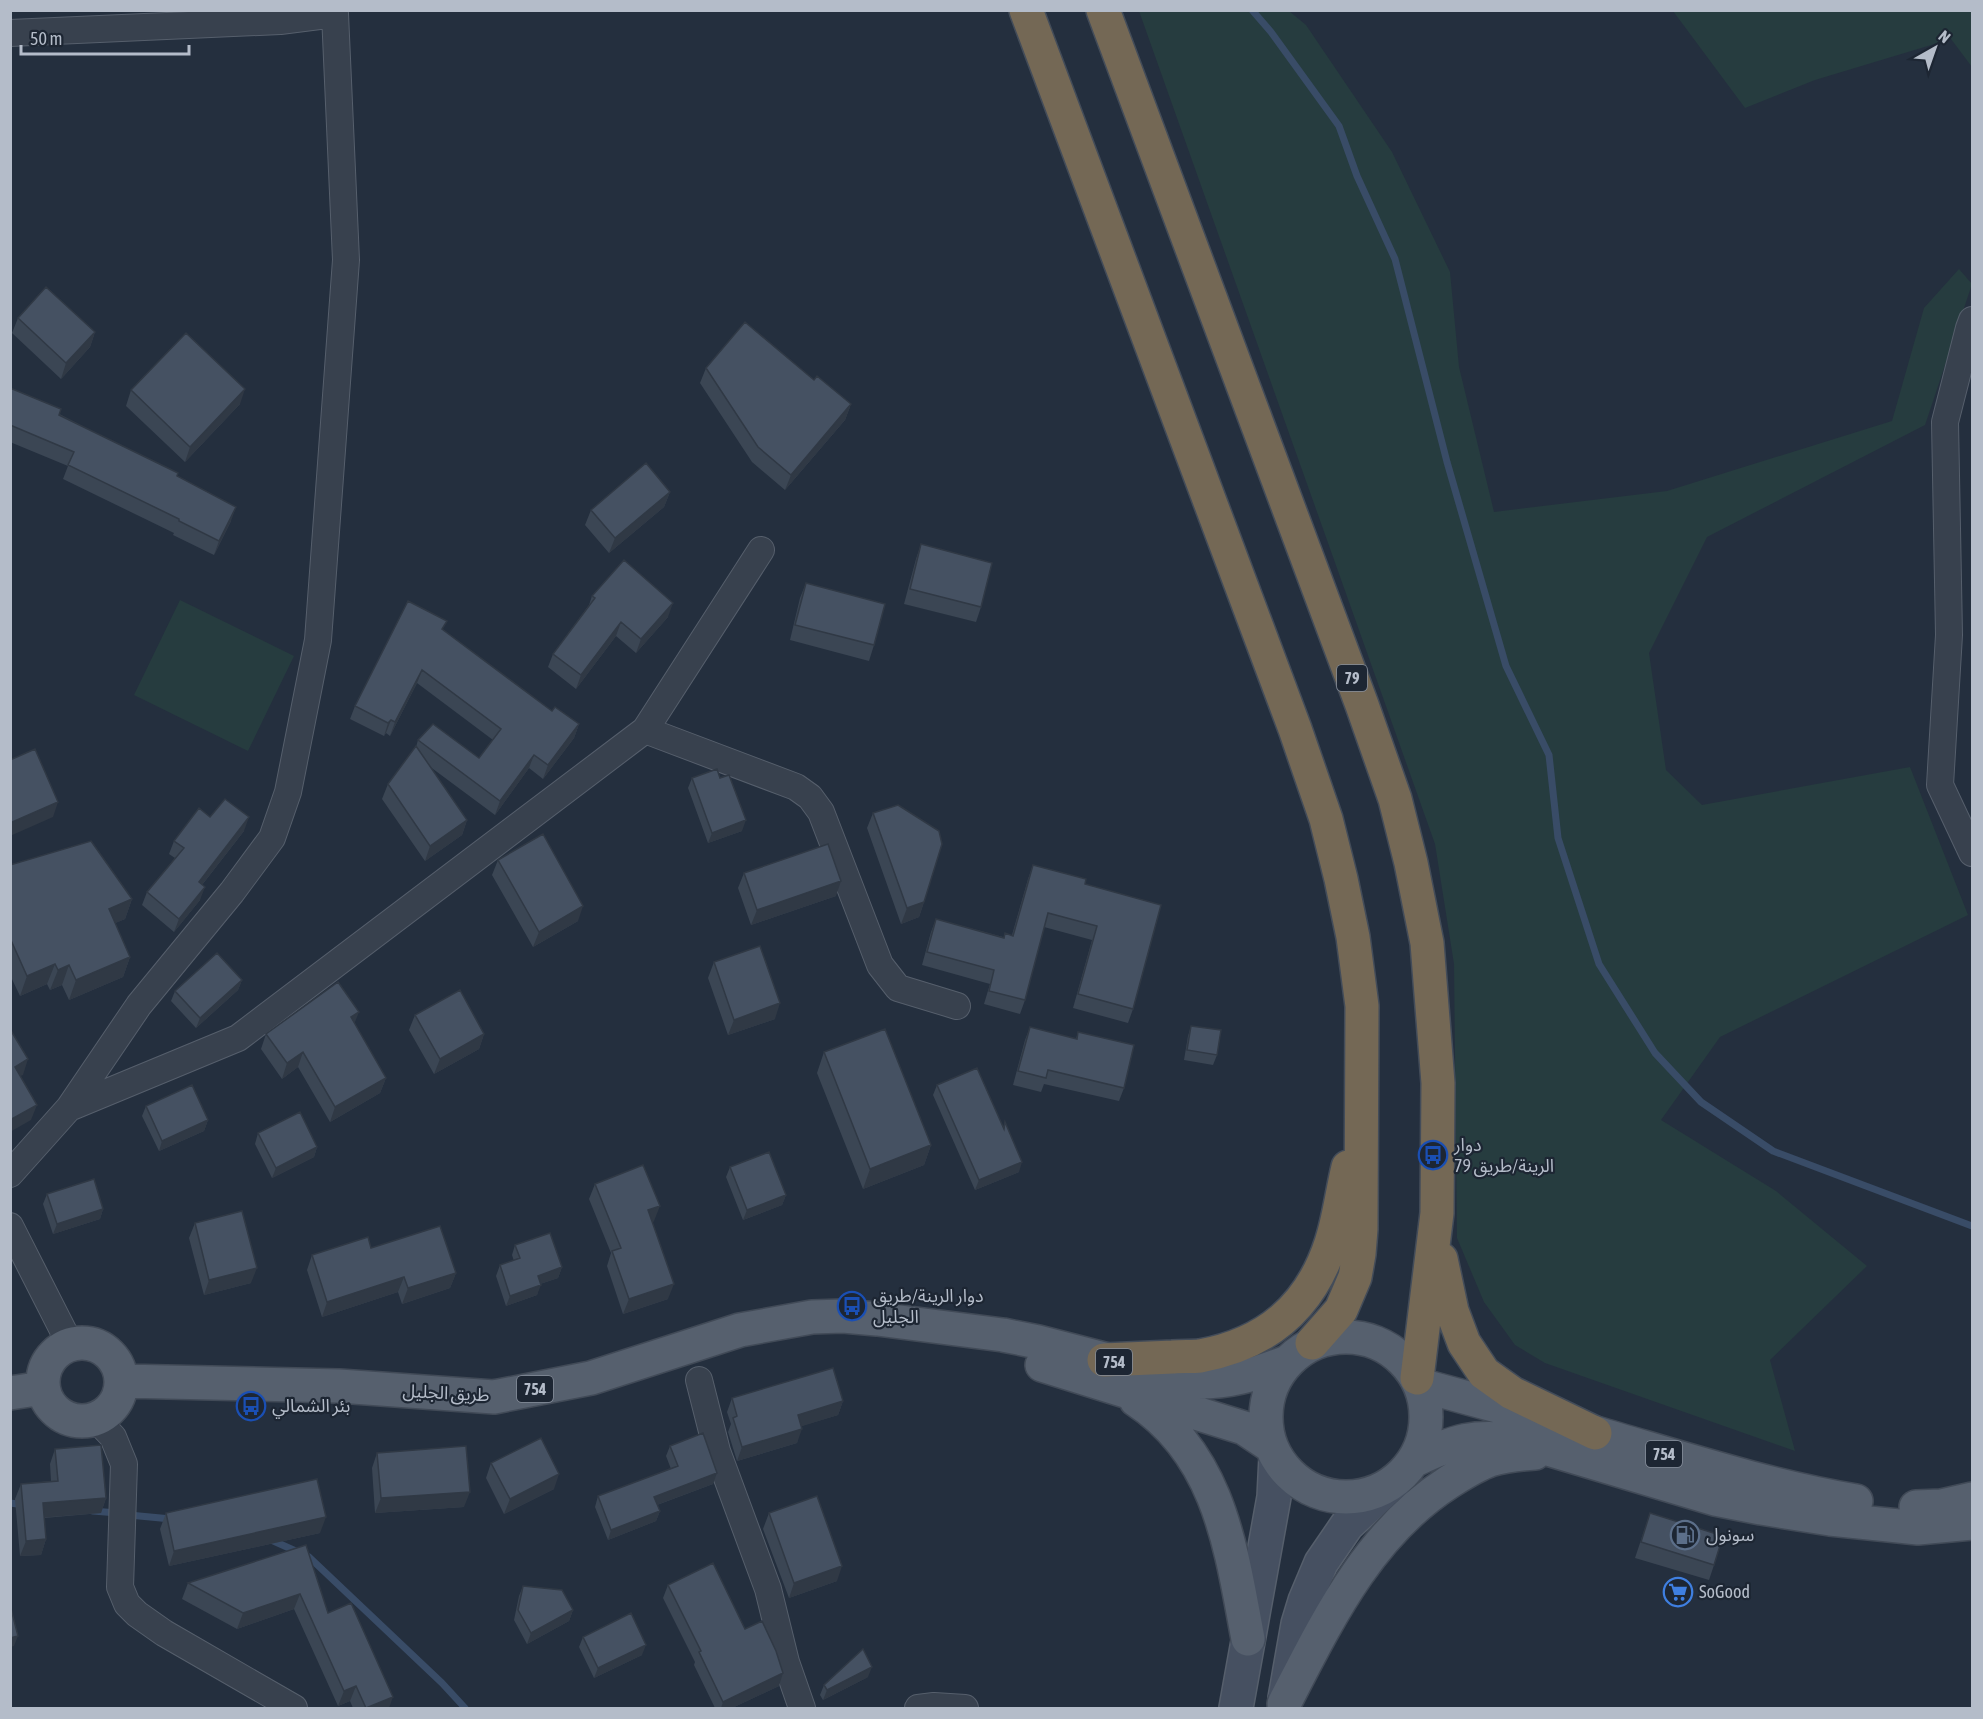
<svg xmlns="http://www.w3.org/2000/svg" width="1983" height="1719" font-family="'Asap Condensed','Noto Sans Arabic',sans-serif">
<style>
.green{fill:#263c3f}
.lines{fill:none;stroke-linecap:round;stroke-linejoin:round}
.stream{stroke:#394c67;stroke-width:7}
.street-casing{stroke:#565f6c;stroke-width:28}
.secondary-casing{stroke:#565f6c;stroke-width:36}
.primary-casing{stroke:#414a57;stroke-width:36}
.highway-casing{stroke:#434c59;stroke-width:36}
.street{stroke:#38414e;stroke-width:26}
.secondary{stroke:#465061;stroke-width:33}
.primary{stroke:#56606e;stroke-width:33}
.highway{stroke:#746855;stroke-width:33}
.wall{fill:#3b4654}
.shaded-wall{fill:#303945}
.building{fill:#455162;stroke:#303945;stroke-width:1.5}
.labels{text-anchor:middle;stroke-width:4.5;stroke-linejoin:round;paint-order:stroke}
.shield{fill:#1d2633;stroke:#878f9c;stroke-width:1.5}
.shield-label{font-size:16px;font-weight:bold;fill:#b4bcc9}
.poi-label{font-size:18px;fill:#b4bcc9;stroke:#1d2633;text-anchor:start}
.street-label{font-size:18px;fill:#b4bcc9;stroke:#1d2633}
</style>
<rect width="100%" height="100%" fill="#242f3e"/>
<!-- green -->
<path class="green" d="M 1139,11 L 1289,11 L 1306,25 L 1392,152 L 1450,272 L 1459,367 L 1494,512 L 1667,491 L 1892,421 L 1924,308 L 1959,269 L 1972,284 L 1925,425 L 1707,537 L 1649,653 L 1666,770 L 1702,805 L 1910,767 L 1968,915 L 1720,1037 L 1661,1120 L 1776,1191 L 1867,1266 L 1770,1360 L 1795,1451 L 1545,1363 L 1515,1345 L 1484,1302 L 1457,1238 L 1454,964 L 1435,844 Z
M 1673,11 L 1972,11 L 1972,67 L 1951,39 L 1815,80 L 1745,108 Z
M 180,600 L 294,656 L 248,751 L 134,695 Z"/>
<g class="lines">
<!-- stream -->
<path class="stream" d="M 1252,10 L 1271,32 L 1339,126 L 1357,176 L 1395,259 L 1447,462 L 1506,666 L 1549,755 L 1558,838 L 1599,964 L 1655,1053 L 1701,1102 L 1773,1151 L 1972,1226
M 10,1503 L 25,1505
M 93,1511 L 117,1513
M 129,1515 L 171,1519
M 269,1539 L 309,1557 L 442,1683 L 465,1708"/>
<!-- street casing -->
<g class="street-casing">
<path id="street" d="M 10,33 L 280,21 L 335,14 L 346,260 L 318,640 L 288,792 L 272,838 L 232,892 L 139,1005 L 69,1108 L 10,1174
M 1972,320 L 1969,328 L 1945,422 L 1949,635 L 1940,785 L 1972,853
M 645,730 L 796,787 L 810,797 L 821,812 L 880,965 L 898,988 L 957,1006
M 69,1108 L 238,1038 L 645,730 L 761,550
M 10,1226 L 70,1344
M 699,1380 L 717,1451 L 768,1589 L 786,1662 L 802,1708
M 96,1419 L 113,1437 L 124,1464 L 120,1587 L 127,1604 L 137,1614 L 164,1633 L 294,1708
M 918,1708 L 934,1706 L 965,1708"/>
</g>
<!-- secondary casing -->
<g class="secondary-casing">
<path id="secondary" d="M 1285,1698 L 1298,1624 L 1305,1601 L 1321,1563 L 1347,1525 L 1396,1480
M 1236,1708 L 1274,1497 L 1276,1457"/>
</g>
<!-- primary casing -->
<g class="primary-casing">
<path id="primary" d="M1266 1417a80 80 0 1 1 160 0a80 80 0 1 1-160 0Z
M43 1382a39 39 0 1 1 78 0a39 39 0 1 1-78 0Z
M 1042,1365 L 1244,1428 L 1271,1446
M 122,1381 L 339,1386 L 494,1397 L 591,1378 L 740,1330 L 812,1317 L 843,1316 L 877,1319 L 1003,1335 L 1038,1342 L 1193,1382 C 1229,1383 1254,1375 1287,1362
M 1420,1385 C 1479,1401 1538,1417 1596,1433 C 1682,1458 1767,1486 1856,1501
M 10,1393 L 43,1388
M 1136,1400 C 1220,1455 1231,1549 1248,1639
M 1413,1461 C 1457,1440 1473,1434 1521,1441 L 1715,1499 L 1761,1508 L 1830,1519 L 1918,1528 L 1972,1523
M 1916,1507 L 1941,1506 L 1972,1499
M 1284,1704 C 1327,1621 1368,1534 1449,1482 C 1462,1474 1476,1465 1490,1460 C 1504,1456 1520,1454 1535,1453"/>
</g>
<!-- highway casing -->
<g class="highway-casing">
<path id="highway" d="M 1026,10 L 1295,729 L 1326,819 L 1341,879 L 1353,937 L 1362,1006 L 1361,1229 L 1359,1254 L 1355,1277 L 1341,1310 L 1312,1343
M 1103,10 L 1362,705 L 1395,799 L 1411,863 L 1427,943 L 1438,1083 L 1437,1213 L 1417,1378
M 1441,1259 L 1452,1311 L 1464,1343 L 1484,1373 L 1512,1393 L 1595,1433
M 1104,1360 C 1127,1359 1150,1358 1173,1357 C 1182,1356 1191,1357 1200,1356 C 1266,1344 1310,1308 1331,1243 C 1339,1219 1342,1192 1348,1167"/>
</g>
<!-- street -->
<use href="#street" class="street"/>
<!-- secondary -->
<use href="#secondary" class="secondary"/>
<!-- primary -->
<use href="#primary" class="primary"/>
<!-- highway -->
<use href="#highway" class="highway"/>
</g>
<!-- wall -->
<path class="wall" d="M 18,318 L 95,332 L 90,347 L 61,379 L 12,333 Z
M 706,368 L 814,380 L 851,404 L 845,420 L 785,490 L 752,462 L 700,383 Z
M 10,388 L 177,476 L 231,521 L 214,555 L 173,535 L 174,533 L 63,479 L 68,466 L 10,442 Z
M 131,390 L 240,404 L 185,462 L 126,406 Z
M 670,492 L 664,507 L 609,553 L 585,525 L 591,510 Z
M 921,544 L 981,607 L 976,622 L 904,604 L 916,559 Z
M 806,583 L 874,645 L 869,661 L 790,640 L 800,598 Z
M 592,596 L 668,617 L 636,653 L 616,636 L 576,689 L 548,667 L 553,654 L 589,605 Z
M 443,630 L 552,711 L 579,724 L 574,738 L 543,779 L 529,768 L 495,815 L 429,766 L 467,820 L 462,835 L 425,861 L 382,799 L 388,784 L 416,747 L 418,740 L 479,758 L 493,740 L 417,683 L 390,736 L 386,733 L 384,736 L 350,719 L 355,706 Z
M 692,778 L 742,831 L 708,843 L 688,788 Z
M 873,813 L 924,902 L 919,917 L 901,924 L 867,828 Z
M 210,817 L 244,831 L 202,885 L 200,900 L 174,932 L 142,905 L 147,892 L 175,858 L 169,854 L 174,841 Z
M 498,860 L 578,921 L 533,947 L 492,875 Z
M 10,865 L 132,899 L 125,919 L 115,923 L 130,957 L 123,977 L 69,1000 L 62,985 L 50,990 L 47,984 L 20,996 L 10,975 Z
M 1033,865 L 1085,884 L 1133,1009 L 1128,1023 L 1073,1008 L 1092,940 L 1044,927 L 1025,1000 L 1020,1014 L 984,1004 L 990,984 L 922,965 L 931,932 L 936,919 L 1003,937 L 1012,935 L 1028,879 Z
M 744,873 L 836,896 L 751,925 L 738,888 Z
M 714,962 L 775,1019 L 728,1035 L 708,978 Z
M 242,980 L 238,990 L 196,1028 L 171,1001 L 175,991 Z
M 415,1015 L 484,1034 L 479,1049 L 434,1074 L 409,1030 Z
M 354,1023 L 386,1078 L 380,1093 L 330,1122 L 298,1067 L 282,1079 L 261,1049 L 266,1034 Z
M 1191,1026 L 1217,1055 L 1213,1065 L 1184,1060 L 1188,1036 Z
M 1030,1027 L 1076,1039 L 1078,1032 L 1124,1088 L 1119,1101 L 1044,1084 L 1041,1092 L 1013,1085 L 1025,1040 Z
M 824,1052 L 931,1145 L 924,1165 L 863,1189 L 817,1073 Z
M 937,1085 L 1003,1128 L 1005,1122 L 1019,1172 L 975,1190 L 933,1095 Z
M 146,1106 L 208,1120 L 204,1131 L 159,1151 L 142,1116 Z
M 258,1133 L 317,1147 L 314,1157 L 272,1178 L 255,1144 Z
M 730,1167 L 786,1195 L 782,1205 L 743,1220 L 726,1177 Z
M 595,1184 L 654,1221 L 652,1222 L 668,1299 L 623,1314 L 607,1266 L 611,1253 L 589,1199 Z
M 47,1194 L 103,1209 L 100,1219 L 53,1234 L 43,1204 Z
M 195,1223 L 251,1283 L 204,1295 L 189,1238 Z
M 515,1245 L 562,1267 L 558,1278 L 540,1284 L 537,1295 L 506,1306 L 496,1276 L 500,1265 L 514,1261 L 512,1255 Z
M 371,1248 L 456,1273 L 450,1288 L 402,1304 L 398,1292 L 322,1317 L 307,1270 L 312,1255 Z
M 732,1398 L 843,1401 L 838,1415 L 801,1426 L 797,1443 L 737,1461 L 728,1432 L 731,1424 L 727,1412 Z
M 670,1446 L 717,1473 L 713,1484 L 657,1505 L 660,1511 L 656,1521 L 608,1540 L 595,1507 L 598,1496 L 671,1469 L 666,1456 Z
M 55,1449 L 106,1498 L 101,1513 L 44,1518 L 46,1539 L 41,1555 L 20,1556 L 15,1499 L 21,1484 L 51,1481 L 50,1464 Z
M 377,1453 L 464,1507 L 375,1513 L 372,1468 Z
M 491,1463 L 554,1489 L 504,1514 L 486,1478 Z
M 166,1513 L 320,1533 L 169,1566 L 160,1529 Z
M 769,1513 L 837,1581 L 789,1598 L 763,1529 Z
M 1650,1513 L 1714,1565 L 1709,1580 L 1635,1558 Z
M 306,1545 L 328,1613 L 389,1708 L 353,1708 L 350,1701 L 338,1706 L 294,1609 L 237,1629 L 182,1599 L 188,1583 Z
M 668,1585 L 745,1629 L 779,1686 L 732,1708 L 715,1708 L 694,1665 L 695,1662 L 663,1598 Z
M 523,1586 L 573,1610 L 569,1621 L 527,1644 L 514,1620 L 519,1596 Z
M 583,1637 L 642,1655 L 594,1678 L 579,1647 Z
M 868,1677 L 823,1700 L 820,1695 L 824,1685 Z"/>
<!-- shaded-wall -->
<path class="shaded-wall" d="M 95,332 L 90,347 L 61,379 L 66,363 Z
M 245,389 L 240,404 L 185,462 L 190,447 Z
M 851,404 L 845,420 L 785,490 L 791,475 Z
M 670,492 L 664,507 L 609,553 L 615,538 Z
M 236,507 L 231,521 L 214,555 L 219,541 Z
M 673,603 L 668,617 L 636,653 L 641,639 Z
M 621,622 L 616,636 L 576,689 L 581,675 Z
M 422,670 L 417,683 L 390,736 L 395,722 Z
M 391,720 L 386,733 L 384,736 L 388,723 Z
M 579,724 L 574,738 L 543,779 L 548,765 Z
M 534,755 L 529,768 L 495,815 L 500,801 Z
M 58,802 L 53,817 L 10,836 L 10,823 Z
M 249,817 L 244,831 L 194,895 L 199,882 Z
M 467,820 L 462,835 L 425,861 L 430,846 Z
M 746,820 L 742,831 L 708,843 L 712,833 Z
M 841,881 L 836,896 L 751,925 L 757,910 Z
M 205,887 L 200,900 L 174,932 L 179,919 Z
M 132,899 L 125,919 L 102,929 L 109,909 Z
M 924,902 L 919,917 L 901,924 L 907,908 Z
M 583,906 L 578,921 L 533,947 L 539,932 Z
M 130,957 L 123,977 L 69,1000 L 76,980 Z
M 55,964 L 47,984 L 20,996 L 27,976 Z
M 69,965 L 62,985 L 50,990 L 58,970 Z
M 242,980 L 238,990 L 196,1028 L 200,1018 Z
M 780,1003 L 775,1019 L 728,1035 L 734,1020 Z
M 359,1012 L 353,1027 L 351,1017 Z
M 484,1034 L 479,1049 L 434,1074 L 440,1059 Z
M 303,1052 L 298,1067 L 282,1079 L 287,1063 Z
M 28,1059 L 23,1075 L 10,1081 L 15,1067 Z
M 386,1078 L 380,1093 L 330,1122 L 335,1107 Z
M 37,1105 L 31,1120 L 10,1132 L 10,1120 Z
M 208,1120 L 204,1131 L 159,1151 L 162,1141 Z
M 931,1145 L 924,1165 L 863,1189 L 870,1169 Z
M 317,1147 L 314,1157 L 272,1178 L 276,1168 Z
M 1022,1162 L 1019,1172 L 975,1190 L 979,1180 Z
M 786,1195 L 782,1205 L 743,1220 L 747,1210 Z
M 660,1206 L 654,1221 L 643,1226 L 648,1210 Z
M 103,1209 L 100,1219 L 53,1234 L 57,1224 Z
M 562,1267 L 558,1278 L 534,1286 L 538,1276 Z
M 257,1268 L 251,1283 L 204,1295 L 209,1280 Z
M 456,1273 L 450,1288 L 402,1304 L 408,1288 Z
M 404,1277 L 398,1292 L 322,1317 L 327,1302 Z
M 674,1284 L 668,1299 L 623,1314 L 629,1299 Z
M 541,1285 L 537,1295 L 506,1306 L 510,1296 Z
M 843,1401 L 838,1415 L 793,1429 L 798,1415 Z
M 802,1429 L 797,1443 L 737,1461 L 742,1447 Z
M 717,1473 L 713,1484 L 651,1507 L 654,1497 Z
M 559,1474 L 554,1489 L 504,1514 L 510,1499 Z
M 470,1492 L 464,1507 L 375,1513 L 381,1498 Z
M 106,1498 L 101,1513 L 37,1518 L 43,1503 Z
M 660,1511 L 656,1521 L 608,1540 L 611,1530 Z
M 326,1517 L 320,1533 L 169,1566 L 174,1551 Z
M 46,1539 L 41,1555 L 20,1556 L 26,1541 Z
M 842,1566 L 837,1581 L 789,1598 L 794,1583 Z
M 300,1594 L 294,1609 L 237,1629 L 243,1613 Z
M 573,1610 L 569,1621 L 527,1644 L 531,1633 Z
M 18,1636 L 14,1646 L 10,1647 L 10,1638 Z
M 646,1645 L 642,1655 L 594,1678 L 598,1668 Z
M 872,1667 L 868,1677 L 823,1700 L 827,1690 Z
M 783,1673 L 779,1686 L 732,1708 L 721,1708 L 723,1702 Z
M 356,1686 L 350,1701 L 338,1706 L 344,1691 Z
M 393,1697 L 389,1708 L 367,1708 Z"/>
<!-- building -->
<path class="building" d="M 46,287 L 95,332 L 66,363 L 18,318 Z
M 745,322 L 814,380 L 817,376 L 851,404 L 791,475 L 758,447 L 706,368 Z
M 186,333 L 245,389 L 190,447 L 131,390 Z
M 10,388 L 61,409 L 59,415 L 178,473 L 177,476 L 236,507 L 219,541 L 179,521 L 179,519 L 68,465 L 74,452 L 10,425 Z
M 646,463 L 670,492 L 615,538 L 591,510 Z
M 921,544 L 992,563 L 981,607 L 910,589 Z
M 624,560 L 673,603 L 641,639 L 621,622 L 581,675 L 553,654 L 595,598 L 592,596 Z
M 806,583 L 885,604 L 874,645 L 795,625 Z
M 408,601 L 447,621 L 442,629 L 552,711 L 555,707 L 579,724 L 548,765 L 534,755 L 500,801 L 418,740 L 433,724 L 479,758 L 501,729 L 422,670 L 395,722 L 391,720 L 388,723 L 355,706 Z
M 416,746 L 467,820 L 430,846 L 388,784 Z
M 35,749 L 58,802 L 10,823 L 10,760 Z
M 717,769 L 720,778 L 729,775 L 746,820 L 712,833 L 692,778 Z
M 225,799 L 249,817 L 199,882 L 205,887 L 179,919 L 147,892 L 184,848 L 174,841 L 199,808 L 210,817 Z
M 898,805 L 939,831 L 942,844 L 924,902 L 907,908 L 873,813 Z
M 543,834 L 583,906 L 539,932 L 498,860 Z
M 91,841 L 132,899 L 109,909 L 130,957 L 76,980 L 69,965 L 58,970 L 55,964 L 27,976 L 10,938 L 10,865 Z
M 828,844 L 841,881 L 757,910 L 744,873 Z
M 1033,865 L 1086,879 L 1085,884 L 1161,905 L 1133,1009 L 1078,994 L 1097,926 L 1048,913 L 1025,1000 L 989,991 L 994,970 L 927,952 L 936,919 L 1004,938 L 1005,933 L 1013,936 Z
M 760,946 L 780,1003 L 734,1020 L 714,962 Z
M 217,953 L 242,980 L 200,1018 L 175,991 Z
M 338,982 L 359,1012 L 351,1017 L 386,1078 L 335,1107 L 303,1052 L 287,1063 L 266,1034 Z
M 460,990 L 484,1034 L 440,1059 L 415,1015 Z
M 1191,1026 L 1221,1030 L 1217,1055 L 1187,1050 Z
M 1030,1027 L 1077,1039 L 1078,1032 L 1134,1045 L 1124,1088 L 1048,1070 L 1046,1078 L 1018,1071 Z
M 10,1029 L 28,1059 L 15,1067 L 37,1105 L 10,1120 Z
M 885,1029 L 931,1145 L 870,1169 L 824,1052 Z
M 977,1068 L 1004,1129 L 1005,1122 L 1022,1162 L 979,1180 L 937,1085 Z
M 192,1085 L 208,1120 L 162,1141 L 146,1106 Z
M 300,1112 L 317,1147 L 276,1168 L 258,1133 Z
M 769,1152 L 786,1195 L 747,1210 L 730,1167 Z
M 643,1165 L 660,1206 L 648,1210 L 674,1284 L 629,1299 L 612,1251 L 621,1248 L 595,1184 Z
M 94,1179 L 103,1209 L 57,1224 L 47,1194 Z
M 242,1211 L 257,1268 L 209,1280 L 195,1223 Z
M 440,1226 L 456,1273 L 408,1288 L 404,1277 L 327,1302 L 312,1255 L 368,1237 L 371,1248 Z
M 550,1233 L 562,1267 L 538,1276 L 541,1285 L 510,1296 L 500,1265 L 520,1258 L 515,1245 Z
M 833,1368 L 843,1401 L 798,1415 L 802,1429 L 742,1447 L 733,1418 L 737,1416 L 732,1398 Z
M 703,1433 L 717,1473 L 654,1497 L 660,1511 L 611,1530 L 598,1496 L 678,1466 L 670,1446 Z
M 541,1438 L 559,1474 L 510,1499 L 491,1463 Z
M 101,1445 L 106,1498 L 43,1503 L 46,1539 L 26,1541 L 21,1484 L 58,1481 L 55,1449 Z
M 466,1446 L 470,1492 L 381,1498 L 377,1453 Z
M 317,1479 L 326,1517 L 174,1551 L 166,1513 Z
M 817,1496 L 842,1566 L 794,1583 L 769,1513 Z
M 1650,1513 L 1723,1536 L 1714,1565 L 1641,1542 Z
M 306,1545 L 328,1613 L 351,1603 L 393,1697 L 366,1708 L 356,1686 L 344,1691 L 300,1594 L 243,1613 L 188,1583 Z
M 713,1563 L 745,1629 L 762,1621 L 776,1651 L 783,1673 L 723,1702 L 699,1652 L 701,1651 L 668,1585 Z
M 523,1586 L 562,1590 L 573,1610 L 531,1633 L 518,1610 Z
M 10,1605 L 18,1636 L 10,1638 Z
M 631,1613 L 646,1645 L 598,1668 L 583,1637 Z
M 863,1649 L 872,1667 L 827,1690 L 824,1685 Z"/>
<!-- icons -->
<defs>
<g id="bus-ring" transform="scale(1.5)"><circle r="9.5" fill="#1d2633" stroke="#1a4fb4" stroke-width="1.5"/><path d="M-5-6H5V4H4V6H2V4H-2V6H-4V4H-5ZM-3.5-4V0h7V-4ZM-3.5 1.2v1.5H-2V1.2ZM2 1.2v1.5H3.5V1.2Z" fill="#1a4fb4"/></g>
<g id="fuel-ring" transform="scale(1.5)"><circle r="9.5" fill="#1d2633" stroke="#5c6f8a" stroke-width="1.5"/><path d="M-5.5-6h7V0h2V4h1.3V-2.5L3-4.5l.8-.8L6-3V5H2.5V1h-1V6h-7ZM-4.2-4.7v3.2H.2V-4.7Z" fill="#5c6f8a"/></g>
<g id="supermarket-ring" transform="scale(1.5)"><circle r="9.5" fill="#1d2633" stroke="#3f7fe0" stroke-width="1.5"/><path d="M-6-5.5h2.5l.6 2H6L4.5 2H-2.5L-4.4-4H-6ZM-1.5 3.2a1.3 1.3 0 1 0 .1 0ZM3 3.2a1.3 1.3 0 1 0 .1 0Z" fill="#3f7fe0"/></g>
</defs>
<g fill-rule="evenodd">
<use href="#bus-ring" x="1433" y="1155"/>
<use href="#bus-ring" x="852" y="1306"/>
<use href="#bus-ring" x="251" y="1406"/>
<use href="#fuel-ring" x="1685" y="1535"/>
<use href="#supermarket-ring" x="1678" y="1592"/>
</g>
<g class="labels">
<!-- shield labels -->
<g class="shield">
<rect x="1337" y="665" width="30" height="26" rx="4.5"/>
<rect x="1096" y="1349" width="36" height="26" rx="4.5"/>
<rect x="517" y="1376" width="36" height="26" rx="4.5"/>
<rect x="1646" y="1441" width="36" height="26" rx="4.5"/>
</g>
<g class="shield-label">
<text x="1352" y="684">79</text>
<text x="1114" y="1368">754</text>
<text x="535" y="1395">754</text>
<text x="1664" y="1460">754</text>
</g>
<!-- poi labels -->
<g class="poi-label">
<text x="1454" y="1151">دوار<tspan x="1454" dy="21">الرينة/طريق 79</tspan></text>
<text x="873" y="1302">دوار الرينة/طريق<tspan x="873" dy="21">الجليل</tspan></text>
<text x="272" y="1412">بئر الشمالي</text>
<text x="1706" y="1541">سونول</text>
<text x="1699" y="1598">SoGood</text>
</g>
<!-- street labels -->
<g class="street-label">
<text transform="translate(446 1393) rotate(3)" y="6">طريق الجليل</text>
</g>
</g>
<!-- border -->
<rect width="1983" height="1719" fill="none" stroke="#b4bcc9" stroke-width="24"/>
<!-- north arrow -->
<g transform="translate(1935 48) rotate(40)" stroke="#1d2633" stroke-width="4.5" paint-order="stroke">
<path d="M0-4.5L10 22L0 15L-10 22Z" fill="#b4bcc9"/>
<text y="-9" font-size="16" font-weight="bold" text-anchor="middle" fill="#b4bcc9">N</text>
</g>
<!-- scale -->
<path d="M21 45v9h168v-9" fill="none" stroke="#b4bcc9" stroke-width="3"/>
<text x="30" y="45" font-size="18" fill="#b4bcc9" stroke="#1d2633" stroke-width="4.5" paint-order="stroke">50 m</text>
</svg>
